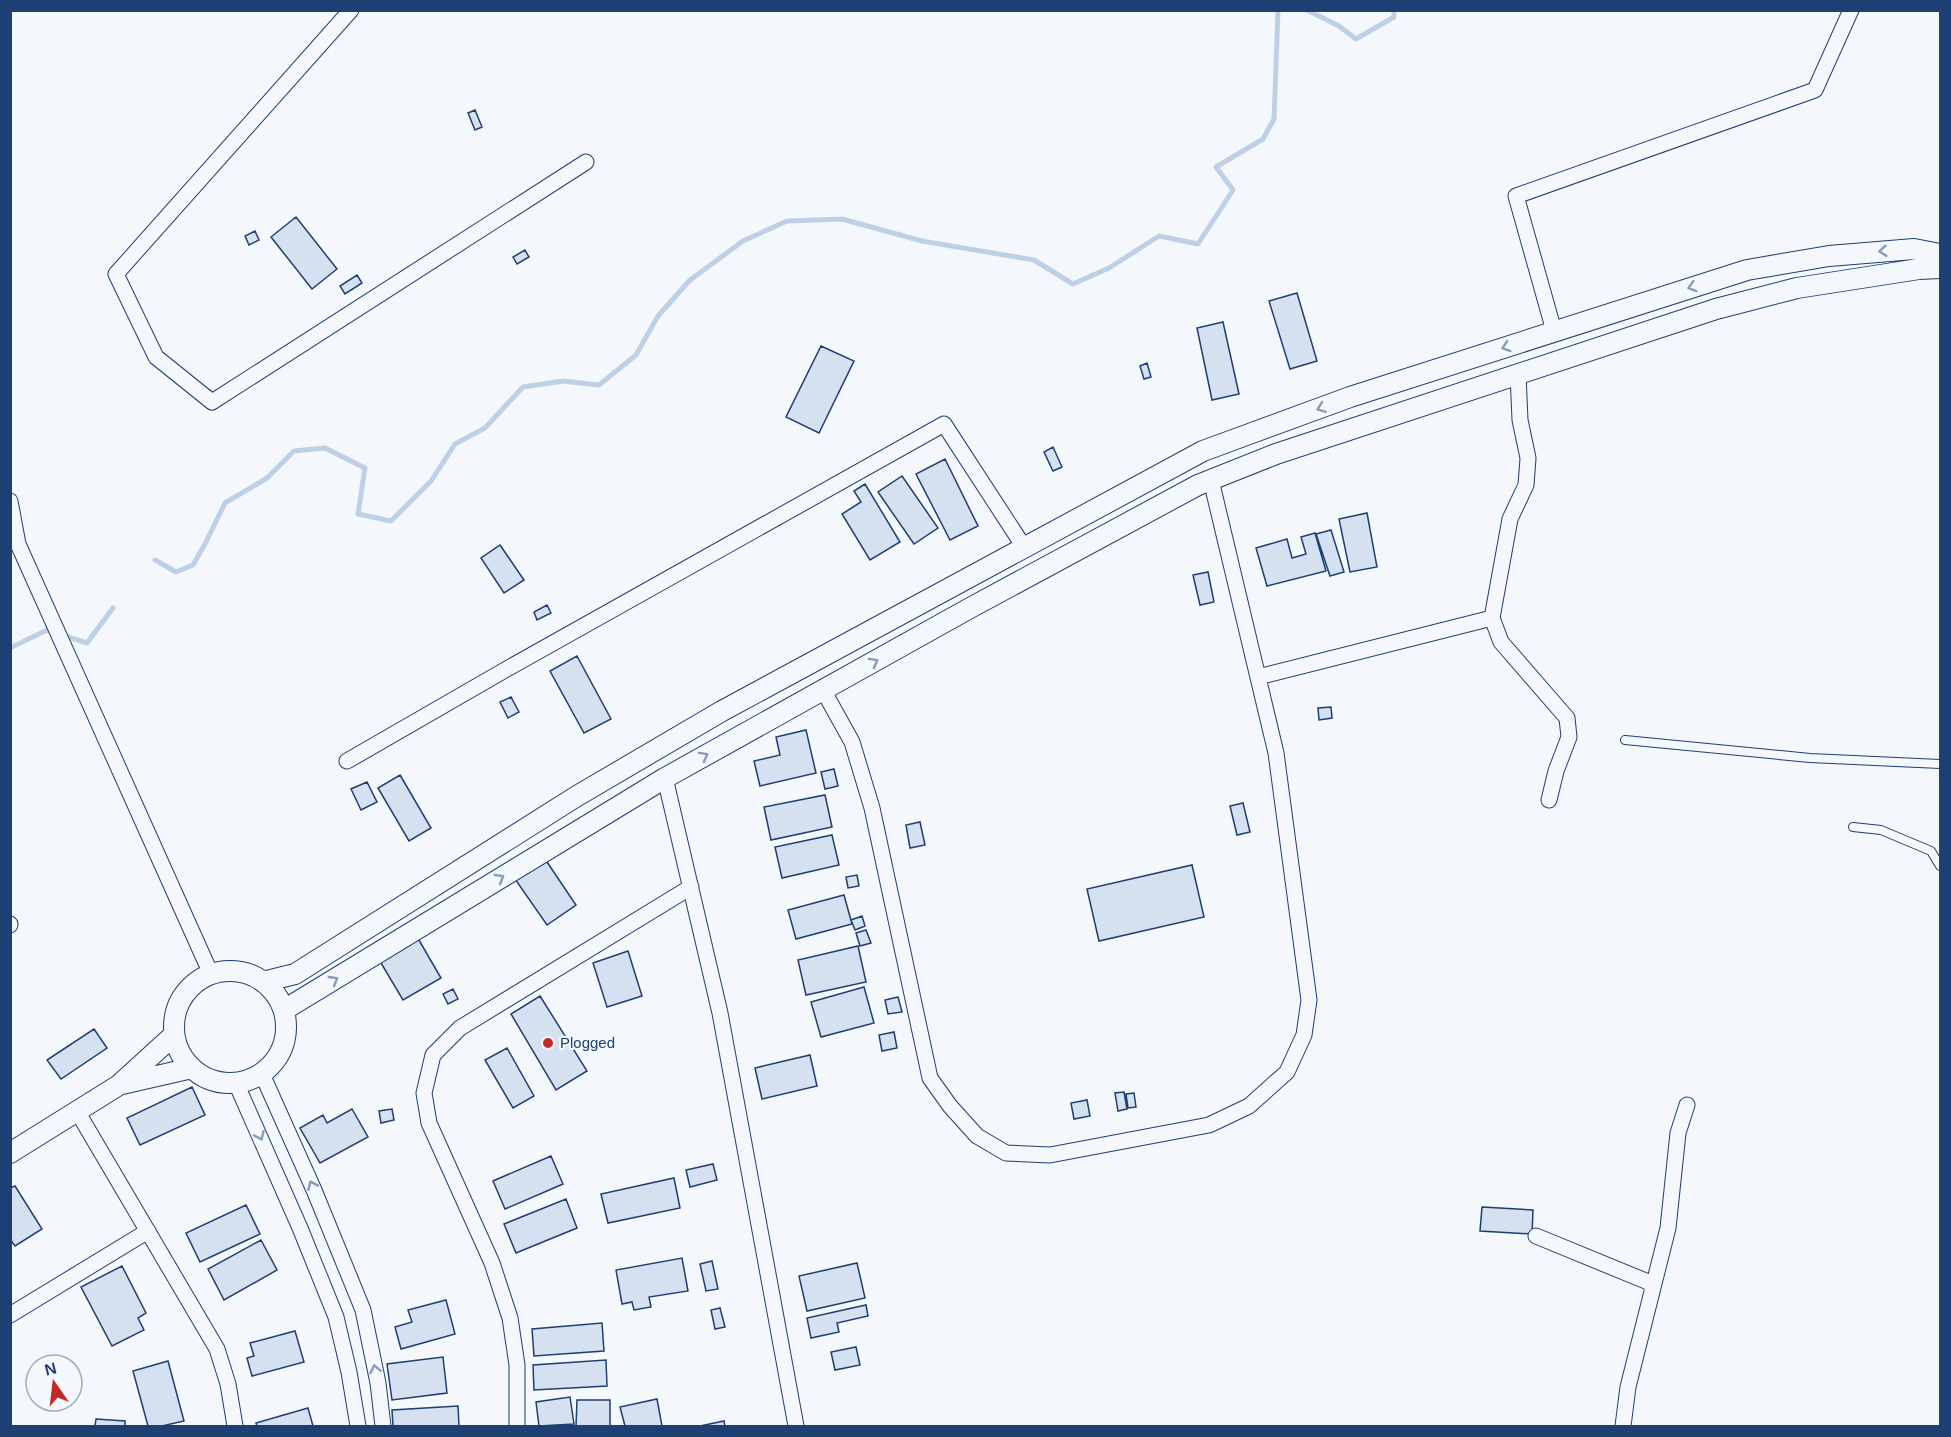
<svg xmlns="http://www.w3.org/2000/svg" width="1951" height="1437" font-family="Helvetica,sans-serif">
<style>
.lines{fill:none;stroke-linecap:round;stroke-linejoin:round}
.stream{stroke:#bed0e5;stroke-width:5}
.building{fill:#d5e0f0;stroke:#1d3f73;stroke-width:1.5}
.service-casing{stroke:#1d3f73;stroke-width:10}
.minor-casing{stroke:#1d3f73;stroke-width:17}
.tertiary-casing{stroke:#1d3f73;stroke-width:22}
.service{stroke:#f4f7fb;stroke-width:8}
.minor{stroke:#f4f7fb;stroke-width:15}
.tertiary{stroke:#f4f7fb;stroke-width:20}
.oneway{stroke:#889bb7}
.poi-dot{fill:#c62828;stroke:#f4f7fb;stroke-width:2}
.labels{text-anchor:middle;stroke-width:4.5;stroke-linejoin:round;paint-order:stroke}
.poi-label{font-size:15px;fill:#1d3f73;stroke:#f4f7fb;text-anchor:start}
</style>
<rect width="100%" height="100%" fill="#f4f7fb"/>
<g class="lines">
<!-- stream -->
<path class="stream" d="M 1307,10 L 1339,26 L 1356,39 L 1394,17 L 1394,10
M 155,560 L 176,572 L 193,565 L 205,544 L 225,503 L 267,478 L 294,451 L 325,448 L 365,468 L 358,514 L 391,521 L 431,481 L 455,444 L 485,428 L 523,387 L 563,381 L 599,385 L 636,355 L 658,316 L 690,280 L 743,241 L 787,221 L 842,219 L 922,241 L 1034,260 L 1073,284 L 1109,268 L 1159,236 L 1198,244 L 1233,190 L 1216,167 L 1263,139 L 1274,119 L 1278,10
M 10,648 L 47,630 L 87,643 L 113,608"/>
</g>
<!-- building -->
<path class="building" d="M 475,110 L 482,127 L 475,130 L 468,113 Z
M 296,217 L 337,269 L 312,289 L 271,237 Z
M 255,231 L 259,240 L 249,245 L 245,236 Z
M 525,250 L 529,257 L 517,264 L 513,257 Z
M 357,275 L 362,283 L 345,294 L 340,286 Z
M 1297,293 L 1317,361 L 1290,369 L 1269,301 Z
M 1223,322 L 1239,394 L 1212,400 L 1197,328 Z
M 821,346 L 854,361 L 819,433 L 786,417 Z
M 1147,363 L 1151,377 L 1144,379 L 1140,366 Z
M 1053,447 L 1062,467 L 1053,471 L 1044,452 Z
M 945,459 L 978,526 L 950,540 L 916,474 Z
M 902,476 L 938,528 L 914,544 L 878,492 Z
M 865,484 L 900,542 L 870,560 L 842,514 L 861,502 L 854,491 Z
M 1367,513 L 1377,567 L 1350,572 L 1339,519 Z
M 1331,530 L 1344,572 L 1330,576 L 1316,534 Z
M 1315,533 L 1326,571 L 1267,586 L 1256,548 L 1287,539 L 1292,558 L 1306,554 L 1301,537 Z
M 500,545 L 524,580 L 504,593 L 481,558 Z
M 1208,572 L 1214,602 L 1200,605 L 1193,575 Z
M 547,605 L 551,613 L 537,620 L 534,612 Z
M 577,656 L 611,719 L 584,733 L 550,671 Z
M 511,697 L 519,712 L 508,718 L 500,702 Z
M 1331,707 L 1332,718 L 1319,720 L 1318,708 Z
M 806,730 L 816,773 L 760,786 L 754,761 L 780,755 L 776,737 Z
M 834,769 L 838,786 L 825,789 L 821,772 Z
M 400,775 L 431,828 L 409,841 L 378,788 Z
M 367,782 L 377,802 L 361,810 L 351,789 Z
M 825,795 L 832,827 L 771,840 L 764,807 Z
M 1243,803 L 1250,832 L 1237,835 L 1230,806 Z
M 920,822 L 925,845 L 910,848 L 906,825 Z
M 832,835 L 839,865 L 782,878 L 775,847 Z
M 545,859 L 576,905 L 547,925 L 515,879 Z
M 1192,865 L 1204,917 L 1099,941 L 1087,889 Z
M 857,875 L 859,886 L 848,888 L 846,877 Z
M 844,895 L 852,924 L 796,939 L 788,910 Z
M 862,916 L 865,926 L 855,930 L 851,920 Z
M 866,930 L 871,943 L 860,946 L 856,933 Z
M 416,935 L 441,978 L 403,1000 L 378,958 Z
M 858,946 L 866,982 L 806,995 L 798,960 Z
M 628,951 L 642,996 L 607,1007 L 593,963 Z
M 864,987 L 874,1023 L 821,1037 L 811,1002 Z
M 453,989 L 458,999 L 448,1004 L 443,994 Z
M 540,996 L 587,1071 L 556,1090 L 511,1014 Z
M 898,997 L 902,1012 L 888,1014 L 885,1000 Z
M 94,1029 L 107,1048 L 61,1079 L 47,1060 Z
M 894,1032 L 897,1048 L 882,1051 L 879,1035 Z
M 507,1048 L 534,1096 L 513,1108 L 485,1060 Z
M 810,1055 L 817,1086 L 762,1099 L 755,1068 Z
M 192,1087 L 205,1115 L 140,1145 L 127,1118 Z
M 1124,1092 L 1127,1109 L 1118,1111 L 1115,1093 Z
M 1134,1093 L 1136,1107 L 1128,1108 L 1126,1094 Z
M 1087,1100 L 1090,1116 L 1074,1119 L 1071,1103 Z
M 352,1109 L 368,1137 L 320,1163 L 300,1128 L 323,1115 L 327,1123 Z
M 392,1109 L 394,1120 L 381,1123 L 379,1111 Z
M 551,1156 L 563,1184 L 505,1209 L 493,1181 Z
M 713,1164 L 717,1180 L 690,1187 L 686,1170 Z
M 674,1178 L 680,1208 L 608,1223 L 601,1194 Z
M 15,1186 L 42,1229 L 15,1246 L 10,1239 L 10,1188 Z
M 566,1199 L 577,1228 L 516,1253 L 504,1224 Z
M 246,1205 L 260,1234 L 200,1262 L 186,1233 Z
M 1482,1207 L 1533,1210 L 1532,1234 L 1480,1231 Z
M 261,1240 L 277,1270 L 224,1300 L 208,1269 Z
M 682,1258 L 688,1291 L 649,1297 L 651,1307 L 634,1310 L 632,1302 L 622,1304 L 616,1270 Z
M 712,1261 L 718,1289 L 706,1291 L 700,1264 Z
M 857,1263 L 865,1298 L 807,1311 L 799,1276 Z
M 122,1266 L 146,1313 L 138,1318 L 144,1330 L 112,1346 L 81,1287 Z
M 446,1300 L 455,1334 L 401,1349 L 395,1327 L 412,1322 L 408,1310 Z
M 866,1305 L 868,1316 L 837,1323 L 839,1332 L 811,1338 L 807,1318 Z
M 720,1308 L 725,1327 L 715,1329 L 711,1310 Z
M 602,1323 L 604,1351 L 534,1356 L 532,1329 Z
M 295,1331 L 304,1362 L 252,1376 L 247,1358 L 254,1356 L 250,1343 Z
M 856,1347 L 860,1365 L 835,1370 L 831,1352 Z
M 443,1357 L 447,1393 L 392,1400 L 387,1364 Z
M 606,1360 L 607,1386 L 534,1390 L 533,1365 Z
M 168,1361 L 184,1421 L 162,1426 L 148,1426 L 133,1371 Z
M 570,1397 L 574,1424 L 539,1426 L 536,1402 Z
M 657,1399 L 662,1426 L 625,1426 L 620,1407 Z
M 577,1400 L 610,1400 L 610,1426 L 576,1426 Z
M 458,1406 L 459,1426 L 393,1426 L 392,1410 Z
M 308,1408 L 313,1426 L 257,1426 L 256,1423 Z
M 96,1419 L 125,1421 L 125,1426 L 95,1426 Z
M 724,1421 L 725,1426 L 700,1426 Z"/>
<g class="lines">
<!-- service casing -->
<g class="service-casing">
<path id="service" d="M 1625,740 L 1810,758 L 1940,764
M 1853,827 L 1881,830 L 1931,851 L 1940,866"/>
</g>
<!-- minor casing -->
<g class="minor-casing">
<path id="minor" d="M 351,10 L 116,274 L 156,357 L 212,402 L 586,162
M 1554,331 L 1516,196 L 1815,90 L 1851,10
M 1518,374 L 1520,420 L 1528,458 L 1526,485 L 1510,519 L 1492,618 L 1501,642 L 1567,718 L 1569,737 L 1556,771 L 1549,800
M 10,501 L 18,544 L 211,974
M 1258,677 L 1492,618
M 823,690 L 852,742 L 872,808 L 930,1078 L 950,1106 L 977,1136 L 1006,1153 L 1050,1155 L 1209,1125 L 1249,1106 L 1287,1072 L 1304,1035 L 1309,1000 L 1276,753 L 1211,480
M 347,761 L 505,670 L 944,424 L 1024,547
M 665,778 L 720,1013 L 796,1426
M 10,924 L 10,925
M 262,1074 L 314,1190 L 363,1310 L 378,1383 L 383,1426
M 236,1083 L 300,1228 L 336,1317 L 349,1372 L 358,1426
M 77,1111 L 217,1349 L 228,1384 L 235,1426
M 1536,1236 L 1653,1284
M 10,1315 L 148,1231
M 517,1426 L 517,1365 L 510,1318 L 492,1263 L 429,1123 L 424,1093 L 433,1055 L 460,1028 L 691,887
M 1623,1426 L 1628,1387 L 1668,1228 L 1678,1133 L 1687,1105"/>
</g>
<!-- tertiary casing -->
<g class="tertiary-casing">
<path id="tertiary" d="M174 1027a56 56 0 1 1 112 0a56 56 0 1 1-112 0Z
M 263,982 L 295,974 L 577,796 L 722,711 L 1203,451 L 1350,397 L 1747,270 L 1829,256 L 1914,249 L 1940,254
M 284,1010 L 665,778 L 970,608 L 1198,485 L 1276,454 L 1716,309 L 1797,288 L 1919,269 L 1940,268
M 122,1084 L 192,1068
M 10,1153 L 119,1085 L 174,1035"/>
</g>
<!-- service -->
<use href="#service" class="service"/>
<!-- minor -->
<use href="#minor" class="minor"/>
<!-- tertiary -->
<use href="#tertiary" class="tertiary"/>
</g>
<!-- one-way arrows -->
<defs><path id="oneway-chevron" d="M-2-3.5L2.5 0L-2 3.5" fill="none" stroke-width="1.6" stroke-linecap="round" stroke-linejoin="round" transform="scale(1.5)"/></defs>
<g class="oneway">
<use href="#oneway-chevron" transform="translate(1883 251) rotate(175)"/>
<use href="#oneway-chevron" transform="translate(1692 287) rotate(163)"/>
<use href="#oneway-chevron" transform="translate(1506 347) rotate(162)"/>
<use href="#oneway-chevron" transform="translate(1321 408) rotate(160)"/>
<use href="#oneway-chevron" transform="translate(874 662) rotate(-29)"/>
<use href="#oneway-chevron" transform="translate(704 756) rotate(-29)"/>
<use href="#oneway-chevron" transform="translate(500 878) rotate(-31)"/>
<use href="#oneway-chevron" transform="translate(334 980) rotate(-31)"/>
<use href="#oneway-chevron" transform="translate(260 1136) rotate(66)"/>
<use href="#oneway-chevron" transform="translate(312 1185) rotate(-114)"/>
<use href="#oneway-chevron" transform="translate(375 1369) rotate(-101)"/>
</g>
<!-- markers -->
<circle class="poi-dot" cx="548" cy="1043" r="6"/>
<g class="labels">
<!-- poi labels -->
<g class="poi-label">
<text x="560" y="1048">Plogged</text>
</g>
</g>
<!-- border -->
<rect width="1951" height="1437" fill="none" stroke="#1d3f73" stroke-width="24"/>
<!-- north arrow -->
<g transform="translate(54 1383) rotate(346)"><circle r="28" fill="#f4f7fb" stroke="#9eadc5" stroke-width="1.5"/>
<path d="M0-4.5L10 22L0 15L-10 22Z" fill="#c62828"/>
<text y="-9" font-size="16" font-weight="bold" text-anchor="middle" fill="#1d3f73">N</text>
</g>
</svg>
